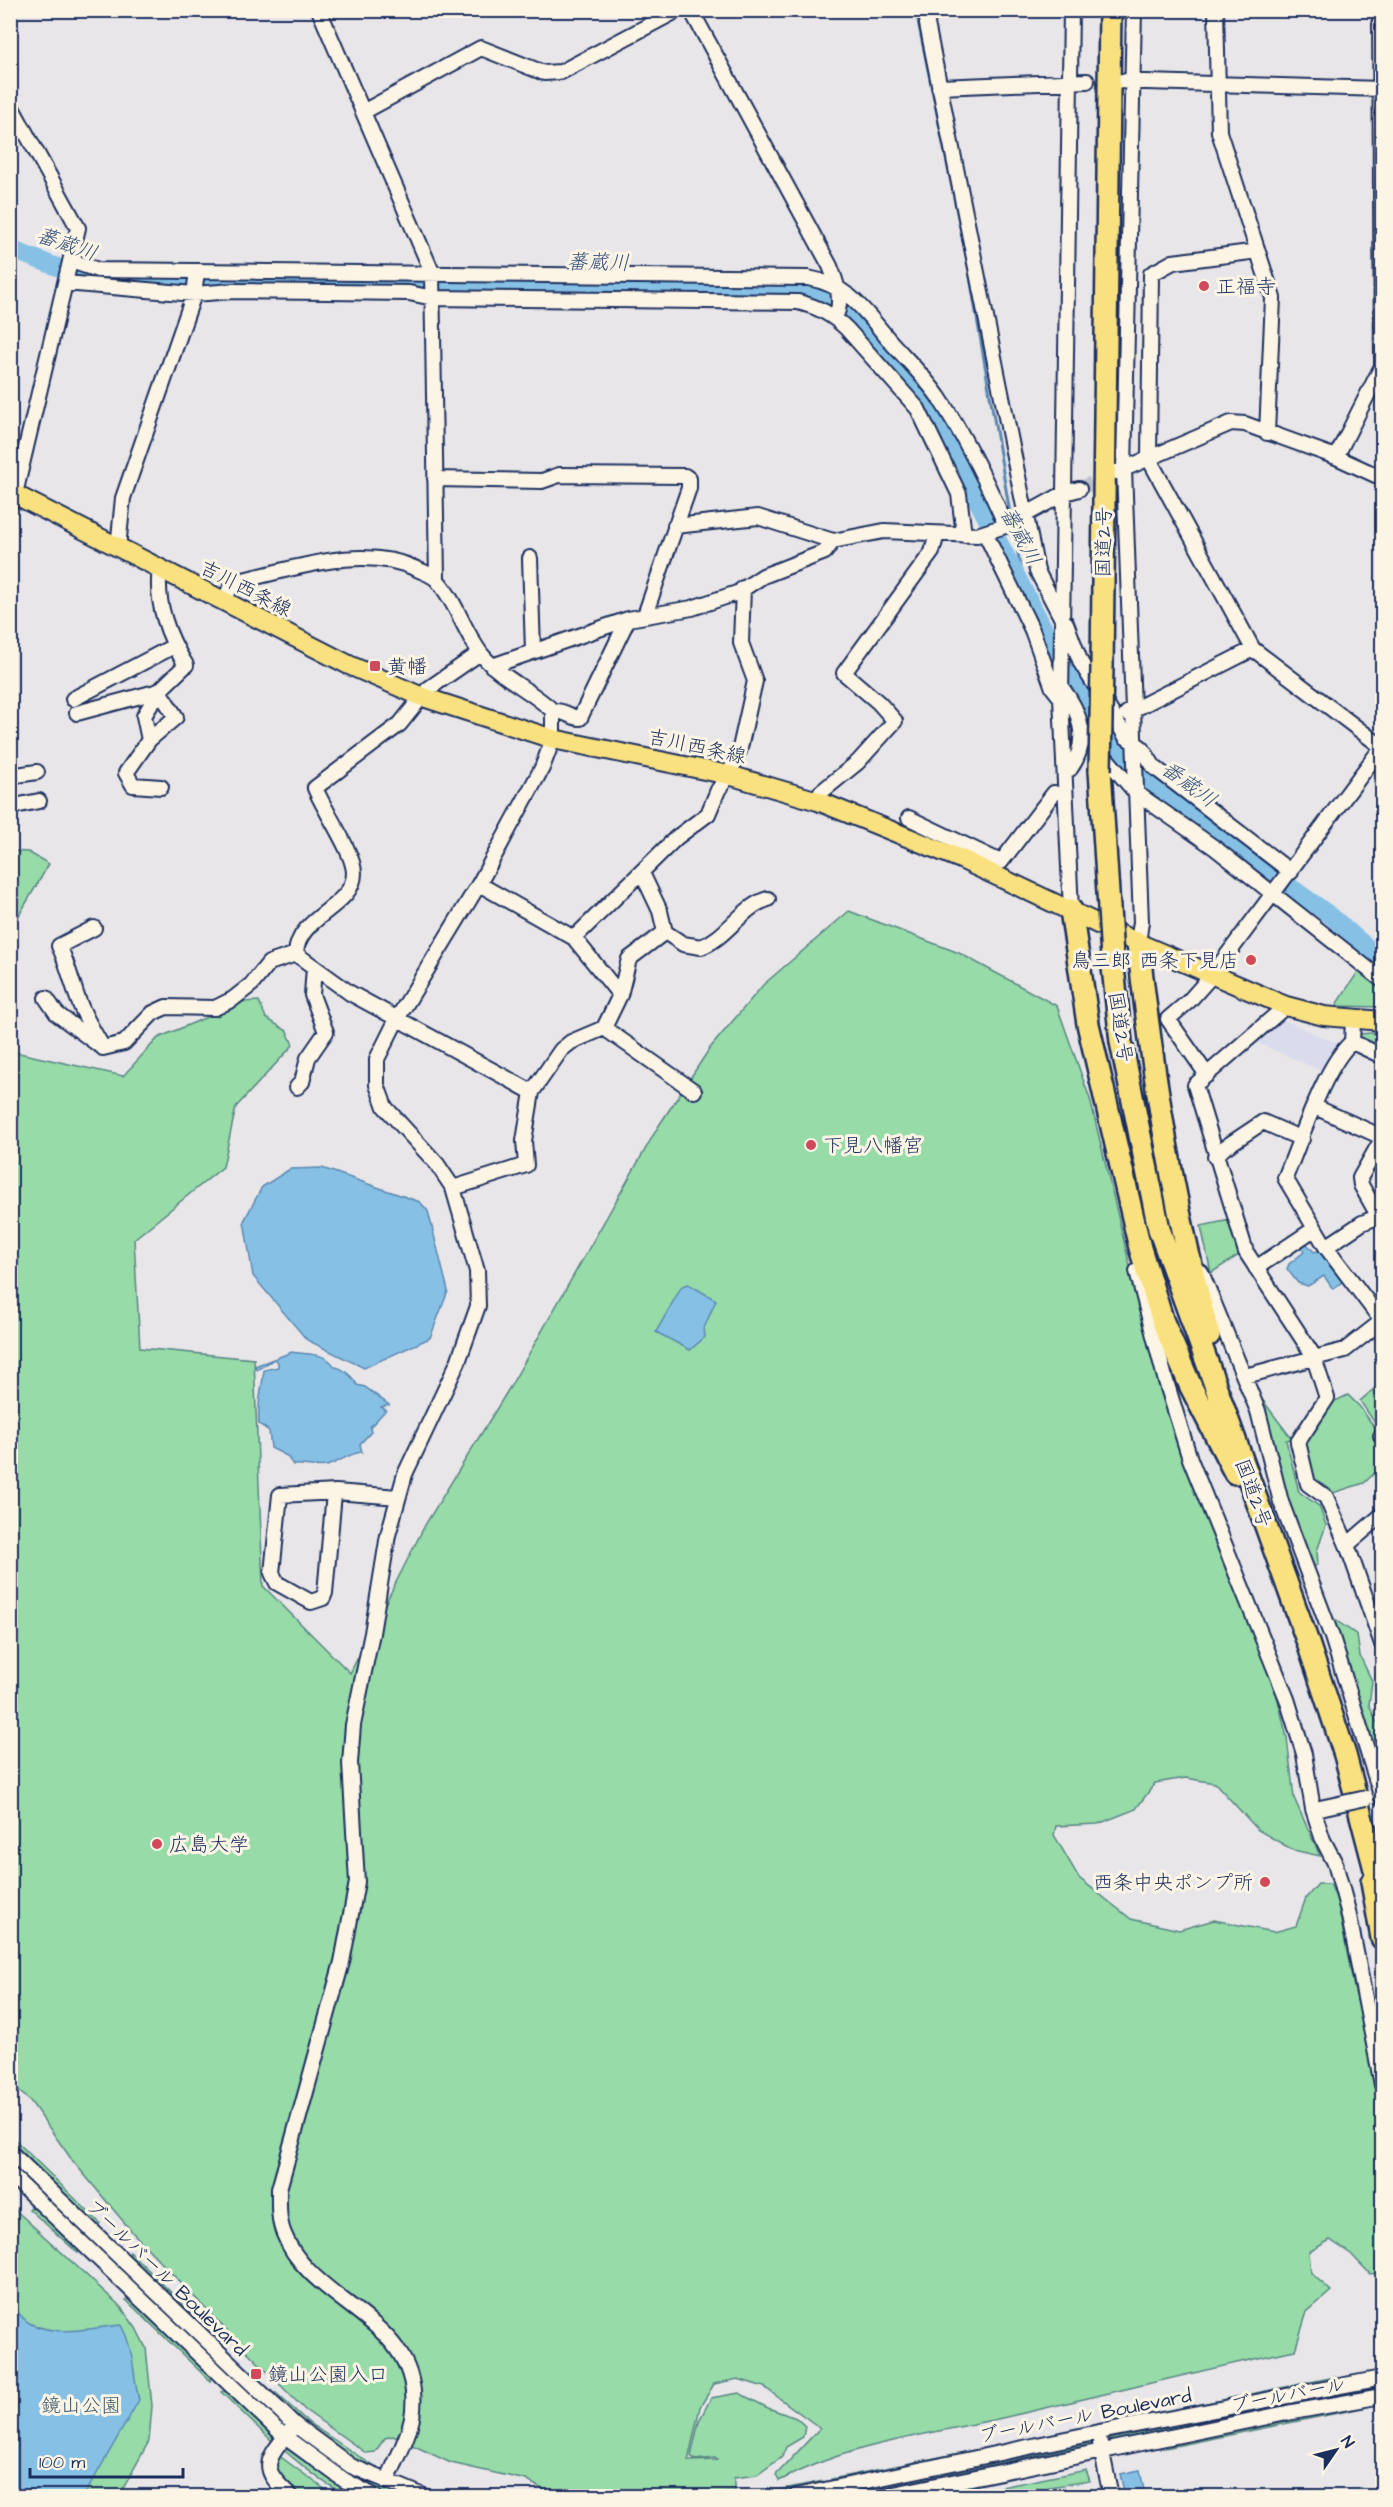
<svg xmlns="http://www.w3.org/2000/svg" width="1393" height="2507" font-family="'Architects Daughter','Klee One',sans-serif">
<style>
.built{fill:#dadbec}
.green{fill:#96dba8;stroke:#588583;stroke-width:1.5}
.water{fill:#86c1e5;stroke:#5b87af;stroke-width:1.5}
.lines{fill:none;stroke-linecap:round;stroke-linejoin:round}
.stream{stroke:#5b87af;stroke-width:3}
.river{stroke:#86c1e5;stroke-width:18}
.minor-tunnel{stroke:#bfc1cd;stroke-width:14;stroke-dasharray:14 7;stroke-linecap:butt}
.minor-casing{stroke:#1b2f5e;stroke-width:18}
.major-casing{stroke:#1b2f5e;stroke-width:22}
.highway-casing{stroke:#1b2f5e;stroke-width:26}
.minor{stroke:#fcf5e5;stroke-width:14}
.major{stroke:#fae180;stroke-width:18}
.highway{stroke:#fae180;stroke-width:21}
.minor-bridge-casing{stroke:#1b2f5e;stroke-width:18;stroke-linecap:butt}
.highway-bridge-casing{stroke:#1b2f5e;stroke-width:26;stroke-linecap:butt}
.minor-bridge{stroke:#fcf5e5;stroke-width:14}
.highway-bridge{stroke:#fae180;stroke-width:21}
.poi-dot{fill:#d1495b;stroke:#fcf5e5;stroke-width:2}
.labels{text-anchor:middle;stroke-width:6;stroke-linejoin:round;paint-order:stroke}
.poi-label{font-size:20px;fill:#1b2f5e;stroke:#fcf5e5;text-anchor:start}
.street-label{font-size:20px;fill:#1b2f5e;stroke:#fcf5e5}
.park-label{font-size:20px;fill:#3a5a70;stroke:#fcf5e5}
.water-label{font-size:21px;font-style:italic;fill:#365480;stroke:#fcf5e5}
</style>
<rect width="100%" height="100%" fill="#e8e6e9"/>
<filter id="ink" filterUnits="userSpaceOnUse"><feTurbulence type="fractalNoise" baseFrequency=".0167" numOctaves="2"/><feDisplacementMap in="SourceGraphic" scale="12" xChannelSelector="R" yChannelSelector="G"/><feConvolveMatrix kernelMatrix="1 2 1 2 8 2 1 2 1" color-interpolation-filters="sRGB"/></filter>
<g filter="url(#ink)">
<!-- built -->
<path class="built" d="M 1275,1016 L 1336,1043 L 1338,1047 L 1327,1071 L 1324,1072 L 1254,1041 Z"/>
<!-- green -->
<path class="green" d="M 11,851 L 28,852 L 49,864 L 11,929 Z
M 849,911 L 959,953 L 1057,1006 L 1090,1099 L 1148,1342 L 1173,1415 L 1203,1485 L 1247,1619 L 1273,1679 L 1287,1738 L 1294,1798 L 1320,1856 L 1293,1850 L 1258,1830 L 1215,1783 L 1186,1778 L 1155,1783 L 1136,1809 L 1098,1824 L 1056,1826 L 1054,1835 L 1079,1878 L 1131,1919 L 1179,1930 L 1214,1920 L 1274,1932 L 1296,1926 L 1306,1898 L 1318,1884 L 1330,1884 L 1337,1900 L 1354,1988 L 1373,2059 L 1382,2109 L 1382,2272 L 1370,2274 L 1351,2254 L 1330,2240 L 1309,2252 L 1311,2273 L 1331,2291 L 1307,2312 L 1295,2350 C 1197,2371 1100,2396 1002,2418 C 927,2435 848,2444 779,2481 L 776,2475 L 820,2428 L 764,2387 L 738,2379 L 714,2384 L 700,2407 L 688,2461 L 717,2460 L 715,2458 L 694,2460 L 691,2456 L 699,2421 L 711,2398 L 739,2393 L 768,2408 L 796,2418 L 805,2426 L 803,2437 L 786,2447 L 782,2457 L 757,2475 L 734,2478 L 734,2492 L 705,2496 L 555,2496 L 526,2480 L 451,2463 L 393,2436 L 385,2438 L 375,2452 L 366,2453 L 305,2410 L 227,2331 L 133,2233 L 72,2160 L 31,2102 L 11,2084 L 10,1051 L 123,1076 L 158,1038 L 242,1002 L 259,1001 L 266,1018 L 287,1031 L 293,1045 L 236,1107 L 223,1167 L 134,1239 L 140,1348 L 254,1359 L 263,1586 L 350,1673 L 425,1525 L 510,1387 L 658,1127 L 710,1048 L 763,985 Z
M 1360,969 L 1382,986 L 1382,1007 L 1338,1006 L 1337,1003 Z
M 1382,1032 L 1382,1050 L 1361,1041 L 1360,1034 Z
M 1230,1220 L 1239,1255 L 1211,1273 L 1201,1226 Z
M 1382,1382 L 1382,1430 L 1381,1432 L 1360,1401 Z
M 1348,1395 L 1360,1407 L 1382,1438 L 1382,1466 L 1364,1483 L 1333,1493 L 1317,1484 L 1312,1477 L 1304,1443 L 1333,1402 Z
M 1261,1398 L 1292,1439 L 1286,1440 L 1299,1492 L 1319,1506 L 1326,1525 L 1317,1551 L 1318,1564 L 1310,1570 L 1293,1532 L 1258,1399 Z
M 1328,1615 L 1357,1635 L 1360,1656 L 1372,1681 L 1369,1705 L 1382,1733 L 1382,1783 L 1348,1661 Z
M 10,2135 L 100,2223 L 98,2226 L 11,2141 Z
M 10,2205 L 120,2306 L 136,2328 L 146,2348 L 152,2406 L 149,2441 L 119,2496 L 11,2496 Z
M 31,2207 L 44,2215 L 79,2249 L 78,2253 L 29,2209 Z
M 130,2252 L 191,2312 L 189,2315 L 133,2262 L 129,2257 Z
M 128,2297 L 211,2376 L 210,2381 L 126,2300 Z
M 177,2320 L 281,2421 L 281,2423 L 205,2354 Z
M 1335,2377 L 1335,2381 L 832,2483 L 831,2479 Z
M 1365,2389 L 1368,2392 L 1112,2443 L 1109,2441 L 1113,2438 Z
M 225,2391 L 272,2435 L 273,2442 L 221,2392 Z
M 275,2392 L 309,2423 L 375,2467 C 343,2462 293,2418 275,2392 Z
M 1369,2403 L 1367,2407 L 1166,2448 L 1164,2443 Z
M 297,2436 L 363,2478 L 404,2496 C 364,2496 328,2461 296,2439 Z
M 1092,2443 L 1094,2447 L 861,2496 L 847,2495 Z
M 284,2447 L 336,2483 L 363,2496 C 333,2496 304,2466 281,2448 Z
M 278,2455 L 334,2496 L 298,2496 C 281,2481 272,2480 278,2455 Z
M 1086,2470 L 1090,2481 L 1029,2490 L 1028,2496 L 1011,2496 L 997,2492 L 957,2496 Z
M 823,2481 L 825,2485 L 758,2496 L 757,2494 Z"/>
<!-- water -->
<path class="water" d="M 322,1168 L 420,1202 L 428,1211 L 448,1291 L 430,1338 L 364,1368 L 307,1340 L 253,1276 L 244,1221 L 262,1187 L 290,1169 Z
M 1306,1243 L 1314,1252 L 1320,1250 L 1343,1281 L 1333,1289 L 1324,1276 L 1308,1286 L 1298,1283 L 1287,1269 L 1289,1264 L 1304,1252 L 1302,1246 Z
M 688,1284 L 716,1300 L 704,1328 L 705,1337 L 690,1350 L 656,1332 L 682,1286 Z
M 292,1352 C 306,1355 325,1351 335,1367 C 342,1367 354,1378 357,1385 L 365,1387 L 389,1405 L 381,1407 L 386,1410 L 370,1427 L 371,1432 L 360,1444 L 362,1452 C 349,1453 340,1462 327,1466 C 318,1468 303,1464 293,1465 L 287,1456 L 271,1448 L 269,1431 L 259,1424 C 257,1403 262,1390 264,1370 L 278,1367 L 278,1362 L 274,1359 L 257,1370 L 255,1366 Z
M 11,2304 C 16,2310 24,2321 31,2324 C 59,2337 92,2328 121,2325 C 135,2351 132,2372 139,2400 L 84,2496 L 11,2496 Z
M 1140,2470 L 1145,2496 L 1125,2496 L 1120,2474 Z"/>
<g class="lines">
<!-- stream -->
<path class="stream" d="M 920,10 L 918,21 L 969,271 L 1011,519
M 1013,525 L 1025,593"/>
<!-- river -->
<path class="river" d="M 10,249 L 73,273 L 97,279 L 737,289 C 754,289 798,284 811,288 C 844,300 913,384 933,415 C 966,478 999,542 1032,606 C 1068,674 1103,746 1164,796 L 1331,916 L 1382,960"/>
<!-- minor-tunnel -->
<path class="minor-tunnel" d="M 1079,489 L 1110,475"/>
<!-- minor casing -->
<g class="minor-casing">
<path id="minor" d="M 319,10 L 432,272 L 437,578
M 691,10 L 830,266 C 836,281 844,302 835,317
M 929,10 L 927,24 L 1037,571 L 1063,621
M 1071,10 L 1061,698 L 1071,910
M 1134,10 L 1124,469 L 1141,922 L 1138,943
M 1216,10 L 1219,132 L 1273,298 L 1267,433
M 1114,81 L 1382,89
M 939,87 L 1087,81
M 10,104 L 78,228 L 15,494
M 363,112 L 481,48 L 544,73 L 561,72 L 678,10
M 71,261 L 98,270 L 808,278 C 848,285 864,310 889,340 C 906,359 926,378 940,399 C 966,439 987,482 1006,526
M 65,283 L 194,294 L 233,291 L 328,292 L 409,293 L 433,298 L 798,302 C 818,307 832,314 847,329 L 918,409 L 959,494 L 964,535
M 1336,457 L 1382,366 L 1380,10
M 1117,472 L 1231,423 L 1245,424 L 1336,457 L 1382,478
M 435,479 L 542,481 L 559,475 L 685,476 L 689,479 L 689,488 L 645,615
M 675,526 L 758,517 L 833,541
M 985,533 L 1032,630 L 1053,688 L 1061,698
M 118,548 L 123,498 L 194,294 L 197,271
M 530,558 L 533,651
M 160,569 C 155,602 168,637 186,665 L 159,691 L 176,717 L 149,740 L 126,773 L 133,785 L 161,787
M 223,602 L 231,587 L 243,580 C 298,568 362,544 417,569 C 423,572 433,575 437,580 C 456,601 464,632 482,655 C 501,678 531,690 553,711 L 553,739 L 542,768 L 479,884 L 397,1019 L 377,1059 L 377,1085 L 385,1107 L 437,1164 L 453,1188 L 477,1271 L 478,1306 L 458,1362 L 405,1474 L 388,1535 L 372,1633 L 353,1725 L 350,1763 L 357,1882 L 342,1962 L 279,2189 C 279,2204 278,2220 284,2234 C 312,2307 428,2320 412,2418 C 408,2440 395,2461 387,2482
M 1066,623 L 1081,663 L 1096,687 L 1126,737 L 1142,748 L 1154,767 L 1291,872
M 480,653 L 428,689 L 400,724 L 315,788 C 324,810 354,853 354,873 C 354,907 297,916 296,954 L 350,993 L 532,1092
M 492,666 L 628,619 L 692,608 L 737,593 L 763,576 L 825,552 L 833,541 L 884,531 L 977,535 L 1005,526 L 1065,493 L 1079,489
M 1062,688 C 1081,712 1090,742 1070,769
M 73,699 L 174,646
M 553,711 C 566,710 570,718 580,718 L 628,619
M 77,713 L 159,691
M 1127,713 L 1253,649
M 1083,731 L 1135,792 L 1215,848 L 1382,980
M 149,740 L 144,716 L 159,691
M 10,776 L 37,772
M 818,801 L 820,793 L 858,762 L 895,721 L 879,703 L 844,673 L 932,552 L 937,534
M 10,807 L 39,801
M 909,818 L 1001,862 L 1054,793
M 479,884 L 574,938 L 620,995
M 94,928 L 59,946 C 66,960 69,973 74,987 C 80,1009 92,1029 103,1048
M 665,932 L 683,944 L 701,947 C 728,937 741,907 768,899
M 574,938 L 676,838 L 708,814 L 718,790 L 729,775 L 740,748 L 755,681 L 741,643 L 743,588
M 46,998 L 57,1014 L 99,1045
M 1286,1006 L 1195,1085 L 1246,1252 L 1313,1355 L 1327,1398 L 1298,1442 L 1308,1484 L 1326,1497 L 1347,1545 L 1382,1644
M 1353,1020 L 1352,1042 L 1382,1056
M 604,1028 L 694,1091
M 1352,1042 C 1325,1064 1300,1143 1285,1178 L 1326,1247 L 1382,1321
M 103,1048 L 124,1043 L 153,1013 L 166,1007 L 215,1008 L 233,999 L 252,984 L 269,963 L 296,954
M 1207,1075 L 1168,1019 L 1189,1001 L 1213,974 L 1382,747 L 1253,649 L 1149,459 L 1151,274 L 1173,262 L 1258,251
M 297,1087 L 302,1082 L 308,1058 L 326,1032 L 312,995 L 314,967
M 1315,1107 L 1382,1137
M 1215,1157 L 1224,1148 L 1263,1122 L 1302,1139
M 453,1188 L 526,1165 L 524,1141 L 532,1092 L 561,1050 L 571,1042 L 604,1028 L 620,995 L 629,959 L 665,932 L 660,911 L 642,873
M 1379,1217 L 1361,1185 L 1360,1178 L 1382,1139
M 1326,1247 L 1362,1223 L 1382,1215
M 1256,1268 L 1314,1229
M 1137,1271 L 1165,1378 L 1190,1459 L 1287,1699 L 1304,1754 L 1313,1809 L 1323,1840 L 1335,1863 L 1348,1911 L 1382,2085
M 1201,1272 L 1258,1411 L 1281,1502 L 1332,1637 L 1382,1798
M 1245,1376 L 1345,1350 L 1382,1321
M 1381,1436 L 1382,1435
M 334,1493 L 325,1593 L 323,1598 L 311,1602 L 277,1583 L 272,1573 L 280,1495 L 336,1492 L 398,1497
M 1347,1545 L 1382,1515
M 10,2152 L 295,2425 L 351,2466 L 424,2496
M 10,2174 L 285,2437 L 344,2480 L 374,2496
M 290,2431 C 264,2462 260,2469 291,2496
M 1100,2443 L 1111,2496
M 796,2496 L 1099,2432 L 1382,2378
M 884,2496 L 1287,2413 L 1382,2396"/>
</g>
<!-- major casing -->
<g class="major-casing">
<path id="major" d="M 10,492 L 349,665 L 420,696 L 553,739 L 729,775 L 818,801 L 961,859 L 1138,943 L 1286,1006 L 1324,1016 L 1382,1021"/>
</g>
<!-- highway casing -->
<g class="highway-casing">
<path id="highway" d="M 1102,666 L 1110,10
M 1100,770 L 1109,908
M 1071,910 L 1088,1024 L 1140,1248 L 1163,1322 L 1191,1387 L 1235,1473
M 1138,943 C 1153,1075 1173,1207 1209,1335
M 1112,958 L 1121,1042 L 1159,1229 L 1307,1640 L 1345,1755 L 1382,1896
M 1372,1882 L 1382,1938"/>
</g>
<!-- minor -->
<use href="#minor" class="minor"/>
<!-- major -->
<use href="#major" class="major"/>
<!-- highway -->
<use href="#highway" class="highway"/>
<!-- minor-bridge casing -->
<g class="minor-bridge-casing">
<path id="minor-bridge" d="M 1320,1808 L 1366,1798"/>
</g>
<!-- highway-bridge casing -->
<g class="highway-bridge-casing">
<path id="highway-bridge" d="M 1100,770 L 1102,666
M 1109,908 L 1112,958"/>
</g>
<!-- minor-bridge -->
<use href="#minor-bridge" class="minor-bridge"/>
<!-- highway-bridge -->
<use href="#highway-bridge" class="highway-bridge"/>
</g>
</g>
<!-- markers -->
<g class="poi-dot">
<circle cx="1204" cy="286" r="6"/>
<rect x="369" y="660" width="12" height="12" rx="3"/>
<circle cx="1251" cy="960" r="6"/>
<circle cx="811" cy="1145" r="6"/>
<circle cx="157" cy="1844" r="6"/>
<circle cx="1265" cy="1882" r="6"/>
<rect x="250" y="2368" width="12" height="12" rx="3"/>
</g>
<g class="labels">
<!-- poi labels -->
<g class="poi-label">
<text x="1216" y="293">正福寺</text>
<text x="387" y="673">黄幡</text>
<text x="1239" y="967" text-anchor="end">鳥三郎 西条下見店</text>
<text x="823" y="1152">下見八幡宮</text>
<text x="169" y="1851">広島大学</text>
<text x="1253" y="1889" text-anchor="end">西条中央ポンプ所</text>
<text x="268" y="2381">鏡山公園入口</text>
</g>
<!-- street labels -->
<g class="street-label">
<text transform="translate(1103 542) rotate(-89)" y="7">国道2号</text>
<text transform="translate(246 588) rotate(27)" y="7">吉川西条線</text>
<text transform="translate(697 746) rotate(12)" y="7">吉川西条線</text>
<text transform="translate(1121 1027) rotate(82)" y="7">国道2号</text>
<text transform="translate(1254 1493) rotate(70)" y="7">国道2号</text>
<text transform="translate(167 2277) rotate(44)" y="7">ブールバール Boulevard</text>
<text transform="translate(1288 2394) rotate(-11)" y="7">ブールバール</text>
<text transform="translate(1085 2415) rotate(-11)" y="7">ブールバール Boulevard</text>
</g>
<!-- park labels -->
<g class="park-label">
<text x="81" y="2412">鏡山公園</text>
</g>
<!-- water labels -->
<g class="water-label">
<text transform="translate(67 244) rotate(19)" y="7">蕃蔵川</text>
<text transform="translate(598 262) rotate(1)" y="7">蕃蔵川</text>
<text transform="translate(1021 536) rotate(62)" y="7">蕃蔵川</text>
<text transform="translate(1189 784) rotate(36)" y="7">番蔵川</text>
</g>
</g>
<!-- margin -->
<rect width="1393" height="2507" fill="none" stroke="#fcf5e5" stroke-width="36"/>
<rect x="18" y="18" width="1357" height="2471" fill="none" stroke="#1b2f5e" stroke-width="2" filter="url(#ink)"/>
<!-- north arrow -->
<g transform="translate(1336 2450) rotate(55)" stroke="#fcf5e5" stroke-width="4.5" paint-order="stroke">
<path d="M0-4.5L10 22L0 15L-10 22Z" fill="#1b2f5e"/>
<text y="-9" font-size="16" font-weight="bold" text-anchor="middle" fill="#1b2f5e">N</text>
</g>
<!-- scale -->
<path d="M30 2468v9h153v-9" fill="none" stroke="#1b2f5e" stroke-width="3"/>
<text x="39" y="2468" font-size="18" fill="#1b2f5e" stroke="#fcf5e5" stroke-width="4.5" paint-order="stroke">100 m</text>
</svg>
